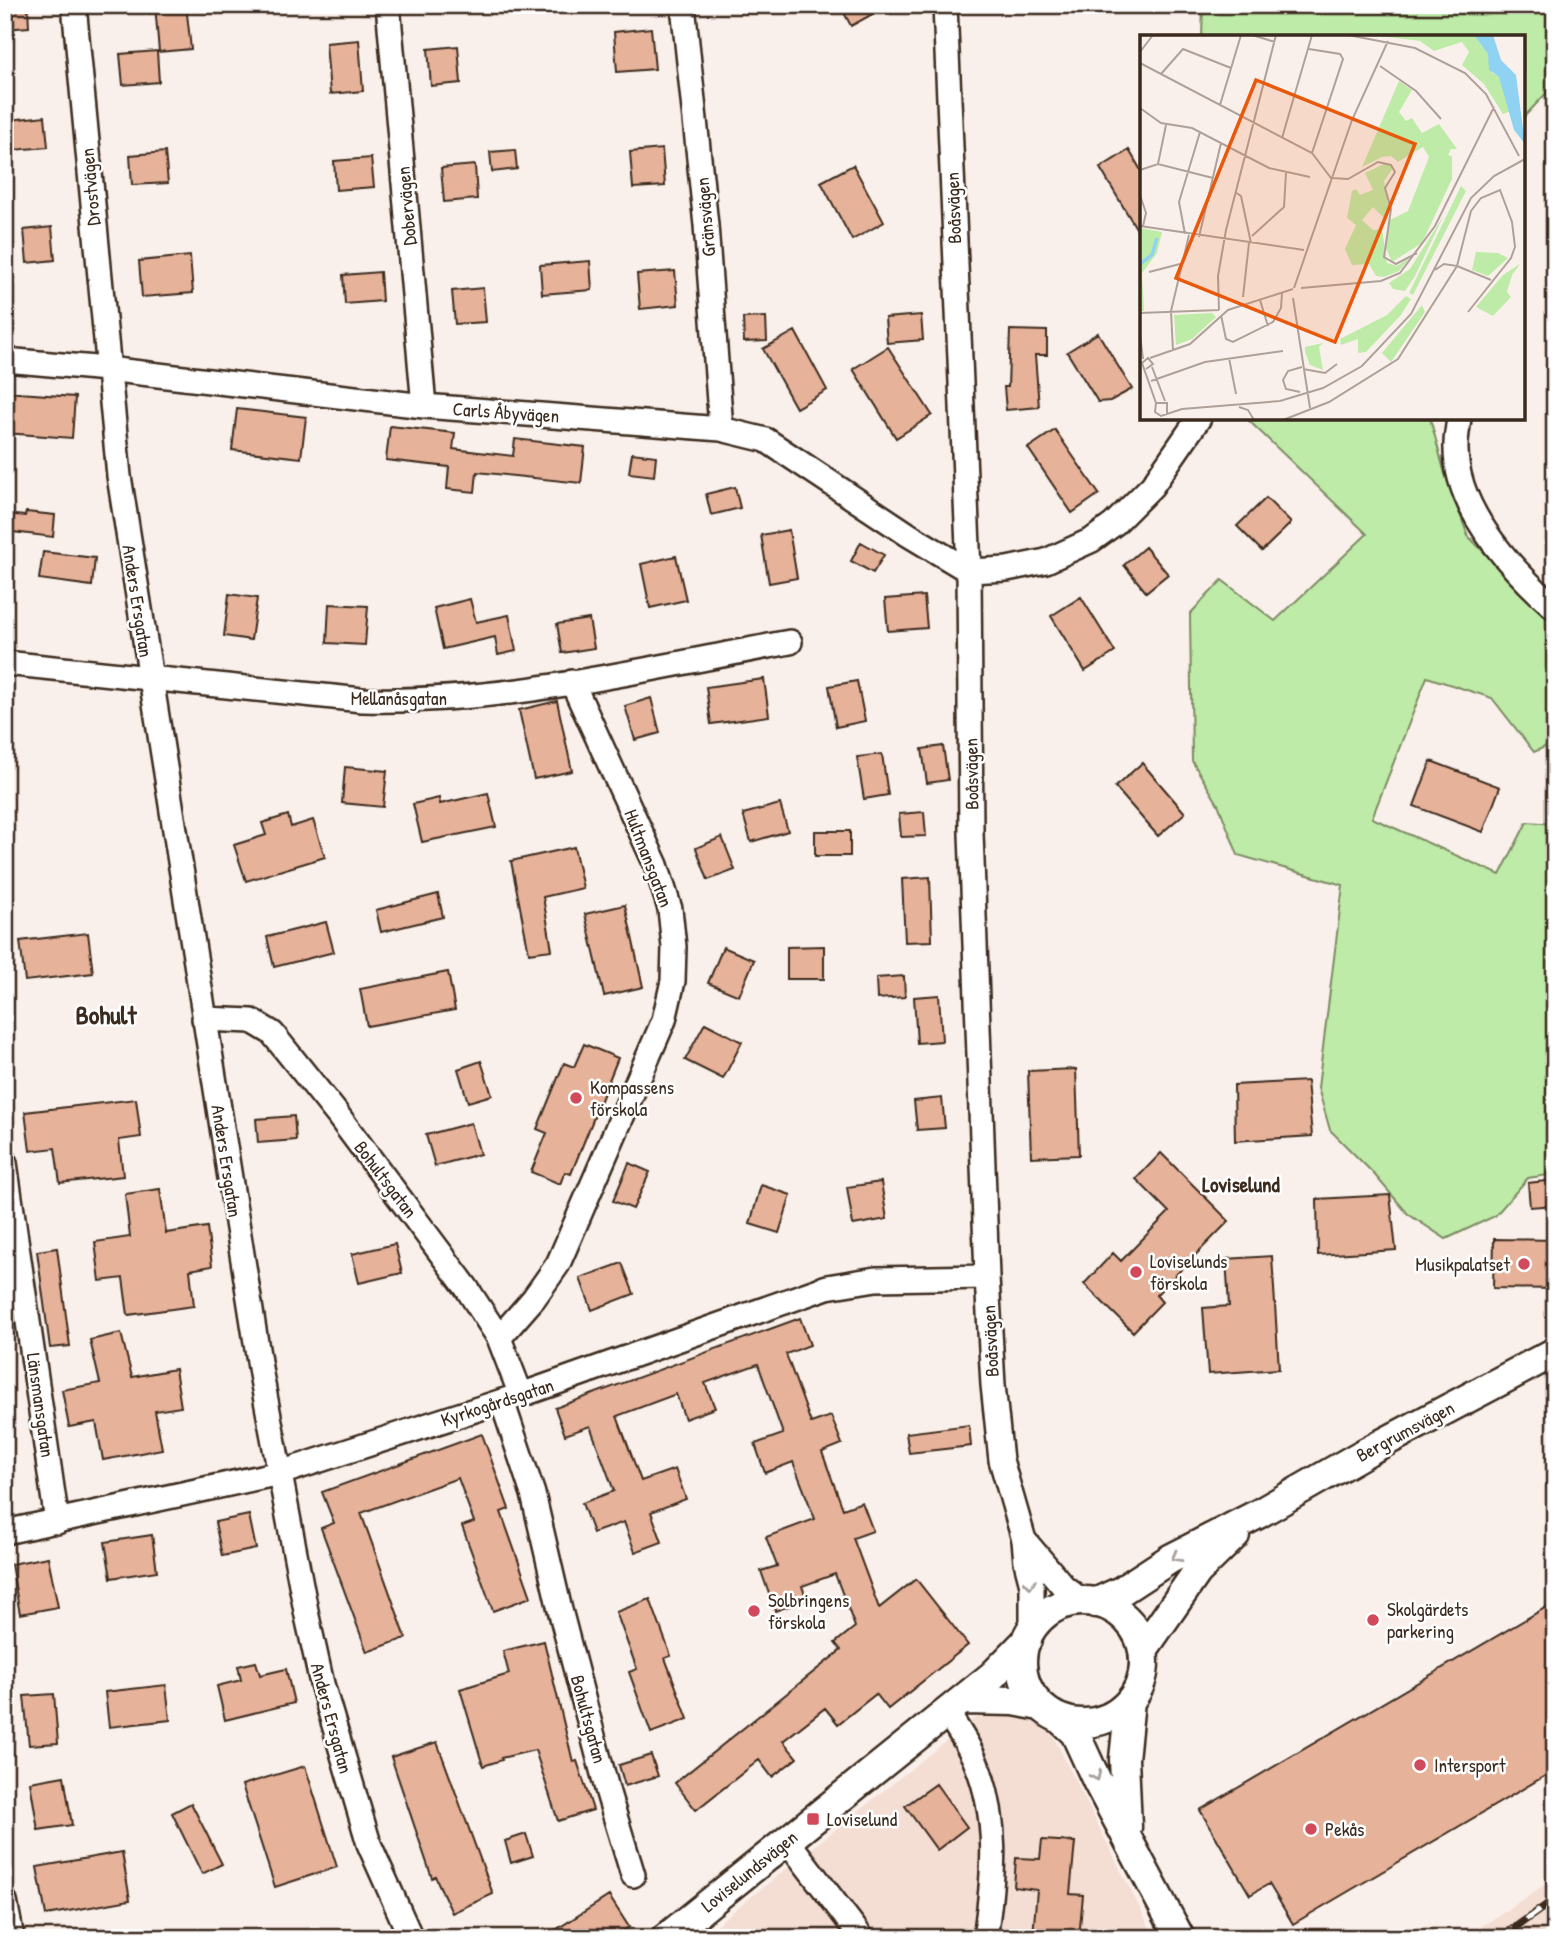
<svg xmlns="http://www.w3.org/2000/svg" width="1560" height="1943" font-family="'Patrick Hand',sans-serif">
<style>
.built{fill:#f4ddd3}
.green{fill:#beeba8;stroke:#7c8a63;stroke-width:2}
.building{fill:#e7b29a;stroke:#3b2a1e;stroke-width:2}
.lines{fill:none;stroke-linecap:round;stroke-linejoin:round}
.minor-casing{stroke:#3b2a1e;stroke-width:28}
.tertiary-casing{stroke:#3b2a1e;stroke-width:33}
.minor{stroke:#fff;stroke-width:23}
.tertiary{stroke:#fff;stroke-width:28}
.rail-casing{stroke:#3b2a1e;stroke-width:8}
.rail{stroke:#fff;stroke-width:5;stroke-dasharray:16;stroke-linecap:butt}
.oneway{stroke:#a79f9a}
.poi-dot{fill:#d1495b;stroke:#fff;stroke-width:2.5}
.labels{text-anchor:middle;stroke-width:5;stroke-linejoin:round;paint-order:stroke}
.street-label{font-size:19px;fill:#3b2a1e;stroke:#fff}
.poi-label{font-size:19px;fill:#3b2a1e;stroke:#fff;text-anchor:start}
.neighbourhood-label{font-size:21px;font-weight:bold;fill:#3b2a1e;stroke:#fff}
.district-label{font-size:26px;font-weight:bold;fill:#3b2a1e;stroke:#fff}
.inset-river{fill:none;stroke:#90d2f1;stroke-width:3.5}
.inset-road{fill:none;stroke:#aea199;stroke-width:2}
.view{fill:#e8590c;fill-opacity:0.15;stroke:#e8590c;stroke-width:3.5}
.inset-edge{fill:none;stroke:#3b2a1e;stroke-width:3.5}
</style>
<rect width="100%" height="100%" fill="#faf0eb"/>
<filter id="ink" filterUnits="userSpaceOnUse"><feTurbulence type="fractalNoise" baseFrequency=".0143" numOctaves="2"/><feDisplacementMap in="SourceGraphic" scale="14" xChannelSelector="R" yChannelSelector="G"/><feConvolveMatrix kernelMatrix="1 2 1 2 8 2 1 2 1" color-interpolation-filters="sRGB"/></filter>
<g filter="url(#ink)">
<!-- built -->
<path class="built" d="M 1018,1712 L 1039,1723 L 1053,1736 L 1154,1936 L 700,1938 L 972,1720 L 986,1714 Z
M 1555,1878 L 1555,1929 L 1542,1938 L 1464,1938 Z"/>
<!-- green -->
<path class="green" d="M 1203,5 L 1555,5 L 1555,84 L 1523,118 L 1523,37 L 1202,37 Z
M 1246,418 L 1430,418 L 1445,474 L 1468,536 L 1555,625 L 1555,742 L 1534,752 L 1492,698 L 1427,677 L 1372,818 L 1500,875 L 1527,822 L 1555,824 L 1555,1174 L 1528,1178 L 1495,1216 L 1446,1239 L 1408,1214 L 1373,1173 L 1330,1130 L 1318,1088 L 1343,885 L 1238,855 L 1218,804 L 1192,761 L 1190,614 L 1222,580 L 1275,621 L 1367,534 Z"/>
<!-- building -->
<path class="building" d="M 5,5 L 28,5 L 29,27 L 5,29 Z
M 155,5 L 186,5 L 191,49 L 159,52 Z
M 840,5 L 889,5 L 851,26 Z
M 651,28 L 655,69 L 617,72 L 614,32 Z
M 359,40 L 363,91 L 330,94 L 326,43 Z
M 458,46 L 461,83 L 431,86 L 428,49 Z
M 157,51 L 159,82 L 123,85 L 120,54 Z
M 45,116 L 48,147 L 13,150 L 10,120 Z
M 662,149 L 665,186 L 633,188 L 630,152 Z
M 515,150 L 517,169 L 492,172 L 490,152 Z
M 1129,150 L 1142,172 L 1142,238 L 1100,168 Z
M 165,152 L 168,183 L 132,185 L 130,155 Z
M 371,158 L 374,187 L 336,190 L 334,161 Z
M 475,165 L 477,199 L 444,202 L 441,168 Z
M 853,165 L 884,222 L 852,240 L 821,182 Z
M 52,227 L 55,260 L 27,263 L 24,230 Z
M 190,256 L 193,293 L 142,297 L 139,261 Z
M 590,261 L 592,290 L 542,294 L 540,265 Z
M 675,271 L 678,305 L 640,309 L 637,274 Z
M 380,272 L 382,301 L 345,304 L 343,275 Z
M 483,288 L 486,322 L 455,324 L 452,291 Z
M 921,315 L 923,340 L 887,343 L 885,318 Z
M 766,317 L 767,341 L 744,342 L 743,318 Z
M 1010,330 L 1047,331 L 1047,355 L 1035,355 L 1039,407 L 1006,410 L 1004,387 L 1008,387 Z
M 795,331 L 827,390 L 796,408 L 763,349 Z
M 1098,333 L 1132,389 L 1110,401 L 1098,402 L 1067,352 Z
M 888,347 L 932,415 L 896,438 L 853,369 Z
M 5,392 L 75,397 L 72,438 L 5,433 Z
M 237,409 L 306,417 L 301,458 L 232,450 Z
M 390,426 L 455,433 L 453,449 L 513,456 L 515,439 L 585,447 L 581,483 L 477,472 L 475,492 L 447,489 L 449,467 L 386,460 Z
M 1055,430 L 1099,494 L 1072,513 L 1028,448 Z
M 632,453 L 656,456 L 654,476 L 629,473 Z
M 735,487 L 740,508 L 711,515 L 706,494 Z
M 1266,498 L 1291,523 L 1262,551 L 1237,526 Z
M 26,512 L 55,515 L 53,537 L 5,531 L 5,514 L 25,516 Z
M 789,530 L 797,578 L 769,583 L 761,535 Z
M 861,542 L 884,555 L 873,573 L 851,561 Z
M 1145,547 L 1168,574 L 1146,592 L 1124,565 Z
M 43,552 L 95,558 L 92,586 L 39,579 Z
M 676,556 L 686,600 L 650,608 L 641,564 Z
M 229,594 L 257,598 L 251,640 L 224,636 Z
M 924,596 L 927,628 L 888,631 L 885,599 Z
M 1081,597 L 1115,652 L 1085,671 L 1051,616 Z
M 470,599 L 476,622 L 509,615 L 516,651 L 498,655 L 495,637 L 443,649 L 434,608 Z
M 329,604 L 368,606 L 365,645 L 327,643 Z
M 589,619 L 594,648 L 562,653 L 557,624 Z
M 764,679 L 769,716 L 711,724 L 706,687 Z
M 857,681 L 865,721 L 836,727 L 829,686 Z
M 651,698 L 660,733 L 635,740 L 625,706 Z
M 557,701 L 572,771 L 534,779 L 519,710 Z
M 943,746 L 948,780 L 927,783 L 922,749 Z
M 882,754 L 888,795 L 864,799 L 857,757 Z
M 1431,761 L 1500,787 L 1483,832 L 1414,806 Z
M 1142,763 L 1185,813 L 1158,836 L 1115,787 Z
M 345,767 L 387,771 L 383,807 L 342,803 Z
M 488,793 L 496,827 L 422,842 L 413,804 L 439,798 L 440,804 Z
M 780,804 L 788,831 L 751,842 L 743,814 Z
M 924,812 L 926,836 L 901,837 L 899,814 Z
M 288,815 L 291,827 L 313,820 L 325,857 L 246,881 L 234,845 L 266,835 L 262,823 Z
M 815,831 L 850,831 L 850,856 L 815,856 Z
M 722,837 L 735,870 L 708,880 L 696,848 Z
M 574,847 L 583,888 L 543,897 L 552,950 L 529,953 L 511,861 Z
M 930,877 L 932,941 L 905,942 L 902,879 Z
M 438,894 L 443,917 L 381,932 L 376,910 Z
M 625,905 L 643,987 L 604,996 L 585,914 Z
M 326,922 L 334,952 L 274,967 L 267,937 Z
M 88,933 L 93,973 L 25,981 L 20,941 Z
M 824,946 L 824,979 L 787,979 L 787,947 Z
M 723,947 L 754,960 L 739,996 L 708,983 Z
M 448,972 L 455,1010 L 367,1026 L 360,989 Z
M 904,976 L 905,997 L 877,999 L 876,978 Z
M 939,995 L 942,1041 L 917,1043 L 914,997 Z
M 705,1023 L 742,1042 L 723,1079 L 685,1060 Z
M 584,1044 L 618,1058 L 571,1174 L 565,1172 L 560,1184 L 531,1172 L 547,1133 L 537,1129 L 564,1063 L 574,1067 Z
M 481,1061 L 492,1095 L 468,1102 L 458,1069 Z
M 1076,1069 L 1079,1155 L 1031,1157 L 1028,1071 Z
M 1307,1081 L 1312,1136 L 1235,1141 L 1234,1085 Z
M 942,1098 L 945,1128 L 917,1130 L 914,1101 Z
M 136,1099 L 141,1137 L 119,1140 L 123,1176 L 60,1183 L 55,1148 L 30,1151 L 25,1112 Z
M 294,1116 L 296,1140 L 258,1143 L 256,1119 Z
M 471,1123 L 480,1154 L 435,1166 L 426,1135 Z
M 1161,1153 L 1229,1221 L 1156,1295 L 1162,1302 L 1133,1332 L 1084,1284 L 1113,1253 L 1121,1261 L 1169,1212 L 1136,1179 Z
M 629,1163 L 650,1172 L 633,1209 L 613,1201 Z
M 1555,1180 L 1555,1205 L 1530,1207 L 1528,1183 Z
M 881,1182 L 887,1219 L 853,1225 L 847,1187 Z
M 761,1185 L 791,1195 L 779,1233 L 750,1224 Z
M 160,1189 L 166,1233 L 207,1227 L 212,1266 L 190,1270 L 194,1306 L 128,1315 L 123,1278 L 100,1281 L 95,1242 L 130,1237 L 125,1194 Z
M 1390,1195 L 1396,1250 L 1318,1255 L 1317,1199 Z
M 1494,1239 L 1555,1240 L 1555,1289 L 1493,1288 Z
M 395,1244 L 402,1273 L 359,1283 L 352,1254 Z
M 57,1248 L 70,1346 L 50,1348 L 37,1251 Z
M 1272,1256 L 1279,1369 L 1208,1374 L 1203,1308 L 1229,1306 L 1226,1259 Z
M 622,1263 L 634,1294 L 592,1310 L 580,1278 Z
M 800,1318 L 810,1345 L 786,1354 L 811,1423 L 831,1416 L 842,1444 L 822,1452 L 843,1509 L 862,1502 L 873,1531 L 853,1538 L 879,1608 L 916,1579 L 968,1645 L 888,1709 L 876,1694 L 838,1724 L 825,1708 L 783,1741 L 797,1758 L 772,1777 L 759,1760 L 696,1810 L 675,1783 L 841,1650 L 835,1643 L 855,1627 L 835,1574 L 802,1586 L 807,1600 L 775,1611 L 761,1571 L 777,1566 L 766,1537 L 815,1519 L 793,1462 L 765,1473 L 755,1444 L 783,1434 L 758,1364 L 705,1383 L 715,1408 L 685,1419 L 676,1394 L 617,1416 L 641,1481 L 675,1469 L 686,1499 L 651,1512 L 662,1542 L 635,1552 L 624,1522 L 593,1533 L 582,1503 L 614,1491 L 590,1426 L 565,1435 L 555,1408 Z
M 121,1333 L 132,1377 L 175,1369 L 181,1407 L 155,1411 L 162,1449 L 103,1460 L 96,1422 L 69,1427 L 62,1390 L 100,1383 L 90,1340 Z
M 969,1425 L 971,1446 L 909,1453 L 906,1433 Z
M 482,1434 L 509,1509 L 501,1512 L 531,1597 L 493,1611 L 462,1526 L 474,1522 L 458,1478 L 361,1513 L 406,1638 L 367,1652 L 321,1528 L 334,1523 L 322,1492 Z
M 249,1515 L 256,1549 L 222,1556 L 215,1522 Z
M 152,1535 L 157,1571 L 111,1578 L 105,1542 Z
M 48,1557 L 58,1607 L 20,1614 L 11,1564 Z
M 650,1599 L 671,1656 L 665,1658 L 688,1719 L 651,1733 L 629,1672 L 637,1669 L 616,1612 Z
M 1555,1602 L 1555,1770 L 1293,1924 L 1269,1884 L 1250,1895 L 1200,1810 Z
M 544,1641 L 573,1762 L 577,1761 L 593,1810 L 558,1821 L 535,1750 L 501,1758 L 502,1760 L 483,1766 L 460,1689 L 509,1674 L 503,1651 Z
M 256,1662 L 260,1675 L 286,1669 L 294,1703 L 225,1720 L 217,1686 L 241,1680 L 238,1666 Z
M 166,1685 L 170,1720 L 109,1727 L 105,1692 Z
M 54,1694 L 58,1743 L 29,1745 L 24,1696 Z
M 437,1742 L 493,1894 L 452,1913 L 435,1876 L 432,1878 L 391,1757 Z
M 651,1755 L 658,1776 L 625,1786 L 619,1765 Z
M 305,1766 L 337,1867 L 275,1887 L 242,1785 Z
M 64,1776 L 72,1825 L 38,1830 L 30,1782 Z
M 936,1784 L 967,1827 L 937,1850 L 905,1806 Z
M 191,1803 L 222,1864 L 202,1874 L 172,1813 Z
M 526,1834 L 533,1856 L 511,1863 L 505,1841 Z
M 1042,1840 L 1075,1842 L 1070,1894 L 1083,1895 L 1079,1938 L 1033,1935 L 1037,1890 L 1014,1887 L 1016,1858 L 1040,1859 Z
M 122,1852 L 130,1900 L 46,1915 L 37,1867 Z
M 609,1896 L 629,1927 L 612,1938 L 543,1938 Z"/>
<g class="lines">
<!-- minor casing -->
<g class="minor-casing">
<path id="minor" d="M 74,5 L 119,476 L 261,1374 L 307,1616 L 322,1684 L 369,1844 L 411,1938
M 388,5 L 424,406
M 683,5 L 706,225 L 721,429
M 945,5 L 969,571 L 971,833 L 987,1277 L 993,1385 L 1001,1460 L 1024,1540 L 1026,1562 L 1032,1585 L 1032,1629
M 5,360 L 107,369 L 424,406 L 721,429 L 766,440 L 909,535 L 969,571 L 1007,569 L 1046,561 L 1092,540 L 1114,524 L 1152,486 L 1199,418
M 1459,418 C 1458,427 1456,436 1456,445 C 1454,508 1511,569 1555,608
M 5,663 L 362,700 C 506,704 649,668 790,642
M 204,1019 L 252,1021 L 272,1033 L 337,1114 L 466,1287 L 499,1338 L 521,1395
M 5,1163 L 57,1522
M 499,1338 L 534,1298 L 558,1264 L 664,1020 L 673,981 L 674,947 L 670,909 L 656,865 L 572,682
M 502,1401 L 533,1494 L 560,1610 L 608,1793 L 633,1875
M 5,1532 L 280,1473 L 521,1395 L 827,1287 L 876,1279 L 987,1277
M 1024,1540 L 1063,1586 L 1083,1602
M 947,1712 C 956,1727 967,1742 974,1758 C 1000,1816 994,1877 985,1938
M 787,1840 L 862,1938
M 5,1901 L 12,1938"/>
</g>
<!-- tertiary casing -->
<g class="tertiary-casing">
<path id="tertiary" d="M1022 1662a61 61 0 1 1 122 0a61 61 0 1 1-122 0Z
M 1095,1603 L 1121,1591 L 1170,1559 L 1258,1514 L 1368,1451 L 1555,1352
M 1143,1650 L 1197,1572 L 1235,1535
M 963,1700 L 1014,1701 L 1040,1706
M 1060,1719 L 1075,1733 L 1097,1781 L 1180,1938
M 1127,1827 L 1124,1759 L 1130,1701
M 666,1938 L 993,1675 L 1027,1640"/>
</g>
<!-- minor -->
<use href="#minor" class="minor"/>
<!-- tertiary -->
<use href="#tertiary" class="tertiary"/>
<!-- rail casing -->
<g class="rail-casing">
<path id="rail" d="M 1500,1938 L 1555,1899"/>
</g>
<!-- rail -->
<use href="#rail" class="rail"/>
</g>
<!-- one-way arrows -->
<defs><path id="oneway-chevron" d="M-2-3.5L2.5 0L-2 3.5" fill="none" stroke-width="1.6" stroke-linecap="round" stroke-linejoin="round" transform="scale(1.75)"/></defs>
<g class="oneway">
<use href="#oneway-chevron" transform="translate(1176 1557) rotate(151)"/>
<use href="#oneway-chevron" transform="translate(1030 1584) rotate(83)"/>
<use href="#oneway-chevron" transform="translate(1096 1776) rotate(65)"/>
</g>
</g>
<!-- markers -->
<g class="poi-dot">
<circle cx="576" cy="1098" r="7"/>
<circle cx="1524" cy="1264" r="7"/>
<circle cx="1136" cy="1272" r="7"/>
<circle cx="754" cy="1611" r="7"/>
<circle cx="1373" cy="1620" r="7"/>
<circle cx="1420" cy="1765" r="7"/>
<rect x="806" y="1812" width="14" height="14" rx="3.5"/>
<circle cx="1311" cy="1829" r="7"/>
</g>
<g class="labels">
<!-- street labels -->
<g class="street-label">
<text transform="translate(90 187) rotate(-95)" y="7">Drostvägen</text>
<text transform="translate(406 206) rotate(-95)" y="7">Dobervägen</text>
<text transform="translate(953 208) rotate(-92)" y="7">Boåsvägen</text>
<text transform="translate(705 217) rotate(-95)" y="7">Gränsvägen</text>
<text transform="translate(506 412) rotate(4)" y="7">Carls Åbyvägen</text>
<text transform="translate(138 601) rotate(81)" y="7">Anders Ersgatan</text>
<text x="399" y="705">Mellanåsgatan</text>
<text transform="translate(971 774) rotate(-91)" y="7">Boåsvägen</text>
<text transform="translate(649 858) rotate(69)" y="7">Hultmansgatan</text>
<text transform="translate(227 1161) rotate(81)" y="7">Anders Ersgatan</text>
<text transform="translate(386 1179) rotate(53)" y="7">Bohultsgatan</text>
<text transform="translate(990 1341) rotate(-93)" y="7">Boåsvägen</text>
<text transform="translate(497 1402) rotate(-18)" y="7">Kyrkogårdsgatan</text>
<text transform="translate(41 1405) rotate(82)" y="7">Länsmansgatan</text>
<text transform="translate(1405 1431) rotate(-28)" y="7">Bergrumsvägen</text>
<text transform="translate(332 1718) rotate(75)" y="7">Anders Ersgatan</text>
<text transform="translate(589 1719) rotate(75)" y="7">Bohultsgatan</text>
<text transform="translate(749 1871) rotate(-39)" y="7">Loviselundsvägen</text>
</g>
<!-- poi labels -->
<g class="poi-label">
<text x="590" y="1094">Kompassens<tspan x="590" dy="22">förskola</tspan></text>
<text x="1150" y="1268">Loviselunds<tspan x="1150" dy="22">förskola</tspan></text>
<text x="1510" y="1271" text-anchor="end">Musikpalatset</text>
<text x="768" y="1607">Solbringens<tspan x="768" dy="22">förskola</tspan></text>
<text x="1387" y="1616">Skolgärdets<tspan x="1387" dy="22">parkering</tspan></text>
<text x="1434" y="1772">Intersport</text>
<text x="827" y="1826">Loviselund</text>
<text x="1325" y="1836">Pekås</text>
</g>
<!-- neighbourhood labels -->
<g class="neighbourhood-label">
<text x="1241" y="1192">Loviselund</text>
</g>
<!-- district labels -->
<g class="district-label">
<text x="106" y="1024">Bohult</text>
</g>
</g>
<!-- overview -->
<g transform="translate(1140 35)">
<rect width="385" height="385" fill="#faf0eb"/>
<path d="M 232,0 L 334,0 L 348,19 L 352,38 L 359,42 L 371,76 L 363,79 L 344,49 L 322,30 L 329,17 L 322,7 L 294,16 L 280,6 ZM 259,46 L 272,55 L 259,77 L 266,86 L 272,83 L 282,98 L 299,89 L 317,114 L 311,114 L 308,120 L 312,121 L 312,144 L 282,208 L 252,227 L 245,211 L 250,185 L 268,176 L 289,122 L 283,112 L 258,127 L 251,121 L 242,122 L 222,132 ZM 246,128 L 253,133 L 244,146 L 249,174 L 245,184 L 233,172 L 222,185 L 233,195 L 242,194 L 247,228 L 257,231 L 271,222 L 259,236 L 244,242 L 236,241 L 229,229 L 212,230 L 205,214 L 216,190 L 207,183 L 212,156 L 216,154 L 220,160 L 233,155 L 225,138 ZM 321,151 L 326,156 L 273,260 L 269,258 ZM 304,180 L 275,241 L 265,256 L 253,254 L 249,248 L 270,234 ZM 0,193 L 22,197 L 17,218 L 2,238 L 4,276 L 0,276 ZM 336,217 L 358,218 L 368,223 L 348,241 L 332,235 ZM 380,229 L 372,240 L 367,257 L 371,262 L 353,281 L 336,272 L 363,240 ZM 266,261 L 271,264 L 261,280 L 226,317 L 218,318 L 218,304 L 201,310 L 200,304 L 247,280 ZM 282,270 L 285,277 L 251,327 L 242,318 ZM 72,278 L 76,282 L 52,304 L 36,310 L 34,280 ZM 183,308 L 179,312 L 183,335 L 170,330 L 165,317 L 165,312 Z" fill="#beeba8"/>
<path d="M 334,0 L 353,0 L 361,25 L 376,40 L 385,109 L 374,95 L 359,42 L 349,35 L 348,19 Z" fill="#90d2f1"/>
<path class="inset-river" d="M 0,229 L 12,220 L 17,203"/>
<path class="inset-road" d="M 112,0 L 135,7M 208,0 L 275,13 L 325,38 L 346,59 L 379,121M 169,14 L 200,19 L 203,24 L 172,118M 0,17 L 13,0M 0,28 L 172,118 L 191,143 L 208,144 L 238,127 L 251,130 L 255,137 L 245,153 L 251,174 L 244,222 L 256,229 L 277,218M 240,31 L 276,56 L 301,84M 21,39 L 43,14 L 91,33M 80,70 L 101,0M 0,73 L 21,88 L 52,93 L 129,133 L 170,142M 142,103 L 172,0M 18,129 L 26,90M 0,135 L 18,129 L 73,143M 95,157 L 101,161 L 111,208M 0,160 L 6,178 L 3,191M 0,191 L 164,215M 45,199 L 39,167 L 60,97M 112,201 L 144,172 L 146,138M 59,202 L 81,108M 317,231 L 351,245M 295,235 L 304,229 L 317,231M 9,237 L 40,229M 154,253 L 212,85 L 248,6M 161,253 L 241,246 L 260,238 L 295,191 L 354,72M 103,262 L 109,208M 153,263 L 170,373M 120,265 L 128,291M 79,275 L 78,241 L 86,195 L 136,0M 0,278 L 79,275M 81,280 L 86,304 L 93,307 L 133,287 L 141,273 L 142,258M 0,299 L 3,324M 33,316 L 31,276 L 49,200M 10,323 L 50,309 L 88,275 L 153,254M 89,323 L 96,359M 12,332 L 25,366M 6,334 L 13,329 L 8,323 L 2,328 L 16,368M 163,334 L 185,338 L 197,329M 11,346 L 65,327 L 143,316M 160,357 L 146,354 L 143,345 L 148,336 L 162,332M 99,372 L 108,375 L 114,385M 27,379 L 27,368 L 16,368 L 15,377 L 21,381 L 42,374 L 140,366 L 183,353 L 222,331 L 271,279 L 331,163 L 354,141 L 385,124M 143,385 L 189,367 L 258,324 L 317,231 L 331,176 L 341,163 L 360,155 L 372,187 L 375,212 L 371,223 L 328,277"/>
<path class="view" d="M 116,45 L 275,109 L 195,307 L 36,243 Z"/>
<rect width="385" height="385" class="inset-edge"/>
</g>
<!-- margin -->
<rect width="1560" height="1943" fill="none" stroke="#fff" stroke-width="28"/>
<rect x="14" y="14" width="1532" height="1915" fill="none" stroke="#3b2a1e" stroke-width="2.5" filter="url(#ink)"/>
</svg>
